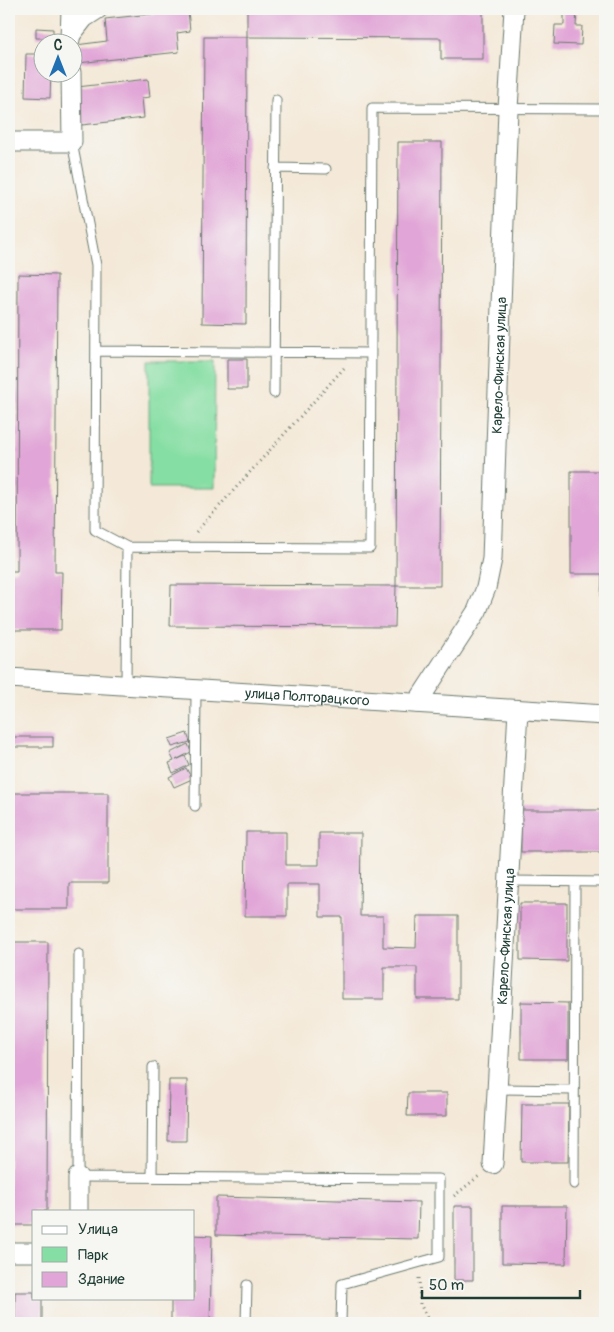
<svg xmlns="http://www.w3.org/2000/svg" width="614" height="1332" font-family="Pangolin,sans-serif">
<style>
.green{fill:#85dea3;stroke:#528e6c}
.building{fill:#e1a6d7}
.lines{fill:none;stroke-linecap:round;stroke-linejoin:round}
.service-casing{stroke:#6a796d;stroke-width:11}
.minor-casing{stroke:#6a796d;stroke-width:21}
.path{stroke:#6a796d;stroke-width:3;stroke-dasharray:1 4;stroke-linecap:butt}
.service{stroke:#fff;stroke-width:9}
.minor{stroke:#fff;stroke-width:19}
.labels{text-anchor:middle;stroke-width:5;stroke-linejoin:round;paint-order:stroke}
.street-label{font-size:14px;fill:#1f3d34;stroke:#f6f6f2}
</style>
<rect width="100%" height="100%" fill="#f6f6f2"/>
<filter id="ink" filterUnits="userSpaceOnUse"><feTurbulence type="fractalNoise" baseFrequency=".02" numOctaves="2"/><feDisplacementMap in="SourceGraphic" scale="10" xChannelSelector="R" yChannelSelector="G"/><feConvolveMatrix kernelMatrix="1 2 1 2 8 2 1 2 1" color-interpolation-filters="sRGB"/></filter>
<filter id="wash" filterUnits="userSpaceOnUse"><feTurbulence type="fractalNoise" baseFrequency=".0096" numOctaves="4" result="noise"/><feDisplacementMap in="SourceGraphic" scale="20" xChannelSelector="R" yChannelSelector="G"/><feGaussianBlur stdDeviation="1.12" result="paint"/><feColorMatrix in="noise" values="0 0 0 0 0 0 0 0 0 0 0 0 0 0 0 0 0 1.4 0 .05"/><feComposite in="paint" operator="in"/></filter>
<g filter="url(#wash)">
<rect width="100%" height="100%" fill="#f4e9d8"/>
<!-- green -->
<path class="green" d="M 149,361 L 215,361 L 214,488 L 149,488 Z"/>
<g id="blocks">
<!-- building -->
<path class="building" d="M 177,9 L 191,9 L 191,10 L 188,10 L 190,31 L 177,33 L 179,52 L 78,63 L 76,45 L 107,41 L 105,19 L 178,11 Z
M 247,9 L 483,9 L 483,59 L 441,59 L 441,38 L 247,37 L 246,324 L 202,323 L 204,37 L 247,37 Z
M 564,9 L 577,9 L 576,26 L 582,26 L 581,45 L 554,44 L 555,25 L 564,25 Z
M 36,28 L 53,29 L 53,38 L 36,38 Z
M 26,54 L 42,54 L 42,72 L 51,72 L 50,98 L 25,97 Z
M 148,79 L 150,97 L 142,98 L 144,118 L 82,125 L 77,87 Z
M 398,142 L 442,142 L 440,586 L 396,586 Z
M 18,274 L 57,275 L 55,572 L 62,572 L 61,630 L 9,630 L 9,571 L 17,571 Z
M 227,359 L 247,359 L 247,389 L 227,389 Z
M 571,471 L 605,471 L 605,596 L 601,596 L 602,574 L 571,574 Z
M 171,585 L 396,586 L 395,627 L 170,626 Z
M 187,733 L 190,742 L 172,747 L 169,739 Z
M 9,737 L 53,737 L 53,747 L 9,747 Z
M 188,744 L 191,752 L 176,760 L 185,756 L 189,765 L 173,773 L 169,763 L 174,761 L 170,753 Z
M 186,768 L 192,779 L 174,787 L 169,777 Z
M 9,793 L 108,793 L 108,883 L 69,883 L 69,909 L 9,909 Z
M 521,810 L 605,810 L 605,852 L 521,852 Z
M 246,832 L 286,832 L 286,865 L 319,865 L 319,833 L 361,833 L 360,916 L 383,916 L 383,947 L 416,948 L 417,916 L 458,916 L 458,999 L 417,999 L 417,967 L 384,967 L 384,999 L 342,999 L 342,917 L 320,917 L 320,884 L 287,884 L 287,916 L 245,916 Z
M 520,903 L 567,903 L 567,961 L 520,960 Z
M 9,942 L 48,942 L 47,1211 L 34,1211 L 34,1225 L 9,1225 Z
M 521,1002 L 568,1003 L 568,1059 L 521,1059 Z
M 169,1080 L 187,1080 L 186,1141 L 168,1141 Z
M 408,1093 L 447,1093 L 447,1116 L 407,1116 Z
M 522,1104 L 569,1104 L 568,1162 L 521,1162 Z
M 216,1197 L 419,1202 L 418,1239 L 216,1235 Z
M 454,1206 L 473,1206 L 473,1280 L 454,1280 Z
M 502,1206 L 567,1206 L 566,1264 L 502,1263 Z
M 194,1235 L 212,1236 L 210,1323 L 171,1323 L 171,1298 L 194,1298 Z
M 15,1292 L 34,1292 L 34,1298 L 42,1298 L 42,1323 L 15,1323 Z
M 383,1321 L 407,1322 L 407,1323 L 383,1323 Z"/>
</g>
</g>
<g filter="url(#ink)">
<use href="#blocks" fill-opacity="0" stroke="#6a796d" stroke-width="1"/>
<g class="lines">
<!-- service casing -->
<g class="service-casing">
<path id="service" d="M 72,142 L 96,265 L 95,530 L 127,547 L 370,548 L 372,108 L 605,109
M 275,168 L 326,169
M 96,351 L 371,353
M 274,393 L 276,100
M 126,685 L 127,547
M 195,806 L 196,690
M 509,881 L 605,882
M 79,954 L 78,1177 L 439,1179 L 439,1257 L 342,1284 L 341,1323
M 497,1089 L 574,1090
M 152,1177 L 153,1067
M 574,1184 L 575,882
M 246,1323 L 247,1285"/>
</g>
<!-- minor casing -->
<g class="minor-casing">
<g id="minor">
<path d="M 70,36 L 84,18 L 98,9"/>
<path d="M 70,40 L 71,9"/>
<path d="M 9,142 L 72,142 L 71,72"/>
<path id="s1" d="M 9,678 L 605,715"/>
<path id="s2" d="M 417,703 L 477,611 L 486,588 L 492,559 L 508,109 L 514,9"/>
<path id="s3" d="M 493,1164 L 518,710"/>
<path d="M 78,1211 L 78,1177"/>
<path d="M 9,1252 L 34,1252"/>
</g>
</g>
<!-- path -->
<path class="path" d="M 196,532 L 344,368
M 454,1196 L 479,1176
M 419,1278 L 420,1304 L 430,1323"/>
<!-- service -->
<use href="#service" class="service"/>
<!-- minor -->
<use href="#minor" class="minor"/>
</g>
</g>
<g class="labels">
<!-- street labels -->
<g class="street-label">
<text dy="5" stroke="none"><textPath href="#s2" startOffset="358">Карело-Финская улица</textPath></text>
<text dy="5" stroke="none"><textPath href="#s1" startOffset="299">улица Полторацкого</textPath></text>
<text dy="5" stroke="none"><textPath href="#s3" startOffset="228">Карело-Финская улица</textPath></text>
</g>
</g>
<!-- margin -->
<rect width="614" height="1332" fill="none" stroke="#f6f6f2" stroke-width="30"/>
<!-- legend -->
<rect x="32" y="1210" width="162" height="90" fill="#f6f6f2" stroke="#a0aca6"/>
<rect x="42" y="1226" width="25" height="8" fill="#ffffff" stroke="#a0aca6"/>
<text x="78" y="1234" font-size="15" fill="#1f3d34">Улица</text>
<rect x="42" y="1247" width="25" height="15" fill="#85dea3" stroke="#a0aca6"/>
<text x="78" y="1260" font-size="15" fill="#1f3d34">Парк</text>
<rect x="42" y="1272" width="25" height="15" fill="#e1a6d7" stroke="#a0aca6"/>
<text x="78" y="1284" font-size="15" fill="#1f3d34">Здание</text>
<!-- north arrow -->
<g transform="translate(58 58)"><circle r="24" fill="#f6f6f2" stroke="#a0aca6"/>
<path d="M0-4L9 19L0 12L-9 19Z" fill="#1f6fb2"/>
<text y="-8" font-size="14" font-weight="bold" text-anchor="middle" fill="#1f3d34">С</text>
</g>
<!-- scale -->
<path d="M422 1290v8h158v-8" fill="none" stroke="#1f3d34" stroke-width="2.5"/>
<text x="429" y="1290" font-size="15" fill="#1f3d34" stroke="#f6f6f2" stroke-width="4" paint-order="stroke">50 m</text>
</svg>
